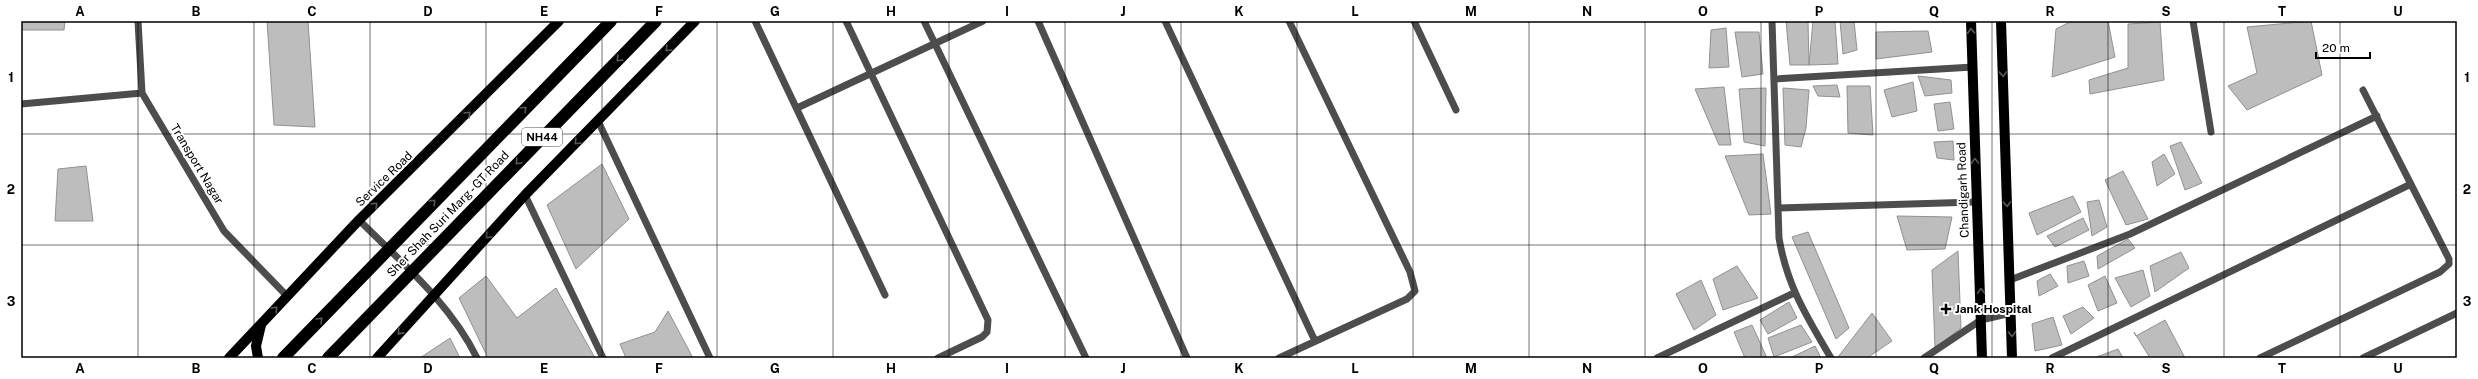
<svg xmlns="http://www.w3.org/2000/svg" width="2478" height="379" font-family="'Public Sans',sans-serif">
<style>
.building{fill:#bdbdbd;stroke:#919191}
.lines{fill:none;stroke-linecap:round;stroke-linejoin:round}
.minor{stroke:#4d4d4d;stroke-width:7}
.major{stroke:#000;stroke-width:10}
.highway{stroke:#000;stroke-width:12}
.oneway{stroke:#595959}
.grid{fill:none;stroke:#000;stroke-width:1;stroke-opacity:0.55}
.poi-dot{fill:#000;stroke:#fff;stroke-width:1.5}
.labels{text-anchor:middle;stroke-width:4;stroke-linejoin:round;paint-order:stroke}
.shield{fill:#fff;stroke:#4c4c4c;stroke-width:1}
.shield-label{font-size:11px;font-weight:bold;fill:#000}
.street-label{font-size:12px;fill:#000;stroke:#fff}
.poi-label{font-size:12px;font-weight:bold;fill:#000;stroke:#fff;text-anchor:start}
.neatline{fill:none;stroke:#000;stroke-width:1.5}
.grid-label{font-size:13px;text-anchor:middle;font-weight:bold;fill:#000}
</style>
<rect width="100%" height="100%" fill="#fff"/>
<!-- building -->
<path class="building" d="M 21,21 L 65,21 L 64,30 L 21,30 Z
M 267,21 L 308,21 L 315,127 L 274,125 Z
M 1786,21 L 1808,21 L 1809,65 L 1790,65 Z
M 1813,21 L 1835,21 L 1838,64 L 1809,65 Z
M 1840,21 L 1854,21 L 1857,50 L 1843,54 Z
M 2072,21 L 2108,21 L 2115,57 L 2052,77 L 2056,29 Z
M 2311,21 L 2322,75 L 2247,110 L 2228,86 L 2257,73 L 2247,27 Z
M 2160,22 L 2164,80 L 2090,94 L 2089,80 L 2128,68 L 2128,24 Z
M 1726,28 L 1729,67 L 1709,68 L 1711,30 Z
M 1928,31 L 1932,52 L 1876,59 L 1876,32 Z
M 1735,32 L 1759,32 L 1763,74 L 1742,77 Z
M 1918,76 L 1951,80 L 1952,93 L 1925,96 Z
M 1913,82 L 1917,111 L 1892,117 L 1884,90 Z
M 1837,85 L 1840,97 L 1818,96 L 1813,86 Z
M 1847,86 L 1870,86 L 1873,135 L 1848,133 Z
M 1724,87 L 1731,145 L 1719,145 L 1695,89 Z
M 1766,88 L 1765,146 L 1744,142 L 1739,89 Z
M 1783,88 L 1809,90 L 1806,128 L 1801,147 L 1785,145 Z
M 1950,102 L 1954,129 L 1938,131 L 1934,104 Z
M 1953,141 L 1954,160 L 1937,158 L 1934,142 Z
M 2181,142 L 2202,183 L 2185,190 L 2170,146 Z
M 1763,154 L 1771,214 L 1749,215 L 1725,156 Z
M 2164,154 L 2175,174 L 2157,186 L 2152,162 Z
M 602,164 L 629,219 L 576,269 L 547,205 Z
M 86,166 L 93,221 L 55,221 L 58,169 Z
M 2123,171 L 2148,219 L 2126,225 L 2105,180 Z
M 2073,196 L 2081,212 L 2037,235 L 2029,213 Z
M 2099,200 L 2107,227 L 2092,236 L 2087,202 Z
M 1897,216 L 1952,217 L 1945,249 L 1907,250 Z
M 2083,218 L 2089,230 L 2055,247 L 2047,236 Z
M 1808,232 L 1849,328 L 1836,339 L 1792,237 Z
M 2128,239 L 2135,248 L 2098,269 L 2097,256 Z
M 1958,251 L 1961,328 L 1935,348 L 1932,270 Z
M 2181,252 L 2189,268 L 2155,292 L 2150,266 Z
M 2084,261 L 2089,276 L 2068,283 L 2067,266 Z
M 1737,266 L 1758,298 L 1723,310 L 1713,279 Z
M 2143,270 L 2150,296 L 2131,307 L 2115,278 Z
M 2050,274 L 2058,286 L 2039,296 L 2037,281 Z
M 486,276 L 517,318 L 556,288 L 595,358 L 488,358 L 459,298 Z
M 2105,276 L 2117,303 L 2098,311 L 2088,285 Z
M 1701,280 L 1716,315 L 1694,330 L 1676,294 Z
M 1789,302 L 1797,318 L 1768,334 L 1760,320 Z
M 2083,307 L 2094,318 L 2071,334 L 2063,316 Z
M 668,311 L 693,358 L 626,358 L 620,344 L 655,332 Z
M 1872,313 L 1892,341 L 1867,358 L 1840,358 L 1838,357 Z
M 2053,317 L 2062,345 L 2035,351 L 2032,324 Z
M 2165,320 L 2185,358 L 2150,358 L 2134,332 L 2136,336 Z
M 1752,325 L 1767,358 L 1745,358 L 1734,332 Z
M 1801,325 L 1812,342 L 1774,357 L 1768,338 Z
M 450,338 L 460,358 L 420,358 Z
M 1815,346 L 1821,358 L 1790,358 Z
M 2118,349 L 2123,358 L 2094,358 Z"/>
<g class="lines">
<!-- minor -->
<path class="minor" d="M 138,21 L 142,93 L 224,231 L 287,296
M 755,21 L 885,295
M 846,21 L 988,320 L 987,332 L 982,337 L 938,358
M 924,21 L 1086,358
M 1038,21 L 1187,358
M 1165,21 L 1315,341
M 1414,21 L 1456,110
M 1772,21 L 1779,238 C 1787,286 1807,317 1831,358
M 2193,21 L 2211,132
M 1775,79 L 1973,67
M 21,104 L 142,93
M 797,108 L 983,21
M 598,121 L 710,358
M 525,195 L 603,358
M 1779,208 L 1976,202
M 359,220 C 402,263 450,303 477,358
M 2010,280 L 2130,234 L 2377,116
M 1279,358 L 1407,299 L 1415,291 L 1410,272 L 1289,21
M 1657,358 L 1794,293
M 1924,358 L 1981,320 L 2011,313
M 2052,358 L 2411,184
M 2260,358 L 2440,272 L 2449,264 L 2449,259 L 2363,90
M 2363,358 L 2457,313"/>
<!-- major -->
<path class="major" d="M 1971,21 L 1982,358
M 2001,21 L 2012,358
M 229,358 L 359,220 L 559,21
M 258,358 L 256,346 L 261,325
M 377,358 L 525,195 L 695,21"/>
<!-- highway -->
<path class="highway" d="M 283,358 L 611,21
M 328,358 L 656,21"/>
</g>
<!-- one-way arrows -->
<defs><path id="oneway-chevron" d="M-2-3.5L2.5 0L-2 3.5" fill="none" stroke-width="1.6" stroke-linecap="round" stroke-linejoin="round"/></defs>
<g class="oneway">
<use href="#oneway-chevron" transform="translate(1971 31) rotate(-93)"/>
<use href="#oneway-chevron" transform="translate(668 49) rotate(134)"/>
<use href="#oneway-chevron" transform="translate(619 59) rotate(134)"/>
<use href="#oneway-chevron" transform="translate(2003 74) rotate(88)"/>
<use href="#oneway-chevron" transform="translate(524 109) rotate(-46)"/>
<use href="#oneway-chevron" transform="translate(468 114) rotate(-45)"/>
<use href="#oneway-chevron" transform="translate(577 142) rotate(134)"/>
<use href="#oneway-chevron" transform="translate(1975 161) rotate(-91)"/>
<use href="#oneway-chevron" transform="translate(518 162) rotate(134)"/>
<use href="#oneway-chevron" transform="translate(433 202) rotate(-46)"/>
<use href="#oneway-chevron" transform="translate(2007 204) rotate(88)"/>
<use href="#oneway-chevron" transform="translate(375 205) rotate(-44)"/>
<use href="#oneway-chevron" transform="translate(488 236) rotate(133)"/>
<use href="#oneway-chevron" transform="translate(1981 291) rotate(-92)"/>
<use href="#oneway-chevron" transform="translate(275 309) rotate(-47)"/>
<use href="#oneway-chevron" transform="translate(320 320) rotate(-46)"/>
<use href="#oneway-chevron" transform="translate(400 332) rotate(132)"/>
<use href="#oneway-chevron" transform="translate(2012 334) rotate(88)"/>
</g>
<!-- grid -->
<path class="grid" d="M 138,21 L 138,358M 254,21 L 254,358M 370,21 L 370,358M 486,21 L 486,358M 602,21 L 602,358M 717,21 L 717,358M 833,21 L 833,358M 949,21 L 949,358M 1065,21 L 1065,358M 1181,21 L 1181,358M 1297,21 L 1297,358M 1413,21 L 1413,358M 1529,21 L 1529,358M 1645,21 L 1645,358M 1761,21 L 1761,358M 1876,21 L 1876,358M 1992,21 L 1992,358M 2108,21 L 2108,358M 2224,21 L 2224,358M 2340,21 L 2340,358M 21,134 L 2457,134M 21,245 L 2457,245"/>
<!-- markers -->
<path class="poi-dot" d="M1944 303h4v4h4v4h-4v4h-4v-4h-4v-4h4z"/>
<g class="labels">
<!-- shield labels -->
<rect class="shield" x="522" y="128" width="40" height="18" rx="3"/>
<g class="shield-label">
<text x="542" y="141">NH44</text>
</g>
<!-- street labels -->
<g class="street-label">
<text transform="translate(197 164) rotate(59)" y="4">Transport Nagar</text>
<text transform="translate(384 179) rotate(-44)" y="4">Service Road</text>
<text transform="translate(1963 190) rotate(-92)" y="4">Chandigarh Road</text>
<text transform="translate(448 214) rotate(-46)" y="4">Sher Shah Suri Marg - GT Road</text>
</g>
<!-- poi labels -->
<g class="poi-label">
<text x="1955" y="313">Jank Hospital</text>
</g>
</g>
<!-- border -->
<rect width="2478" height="379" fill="none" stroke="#ffffff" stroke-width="44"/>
<!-- scale -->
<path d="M2316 52v6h54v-6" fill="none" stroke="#000000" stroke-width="2"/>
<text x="2322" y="52" font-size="12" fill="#000000" stroke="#ffffff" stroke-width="3" paint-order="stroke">20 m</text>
<rect x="22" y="22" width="2434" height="335" class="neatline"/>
<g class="grid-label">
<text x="80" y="16">A</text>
<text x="196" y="16">B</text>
<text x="312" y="16">C</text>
<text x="428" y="16">D</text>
<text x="544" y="16">E</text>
<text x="659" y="16">F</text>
<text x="775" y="16">G</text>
<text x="891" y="16">H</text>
<text x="1007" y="16">I</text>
<text x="1123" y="16">J</text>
<text x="1239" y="16">K</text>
<text x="1355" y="16">L</text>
<text x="1471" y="16">M</text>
<text x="1587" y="16">N</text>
<text x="1703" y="16">O</text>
<text x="1819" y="16">P</text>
<text x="1934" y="16">Q</text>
<text x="2050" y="16">R</text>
<text x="2166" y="16">S</text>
<text x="2282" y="16">T</text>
<text x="2398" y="16">U</text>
<text x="11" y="82">1</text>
<text x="2467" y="82">1</text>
<text x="11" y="194">2</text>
<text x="2467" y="194">2</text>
<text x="11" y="306">3</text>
<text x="2467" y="306">3</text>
<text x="80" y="373">A</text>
<text x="196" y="373">B</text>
<text x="312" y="373">C</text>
<text x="428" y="373">D</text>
<text x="544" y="373">E</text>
<text x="659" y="373">F</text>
<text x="775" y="373">G</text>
<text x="891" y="373">H</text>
<text x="1007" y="373">I</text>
<text x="1123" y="373">J</text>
<text x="1239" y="373">K</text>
<text x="1355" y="373">L</text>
<text x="1471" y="373">M</text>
<text x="1587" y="373">N</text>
<text x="1703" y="373">O</text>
<text x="1819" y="373">P</text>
<text x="1934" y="373">Q</text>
<text x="2050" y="373">R</text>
<text x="2166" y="373">S</text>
<text x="2282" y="373">T</text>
<text x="2398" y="373">U</text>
</g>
</svg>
